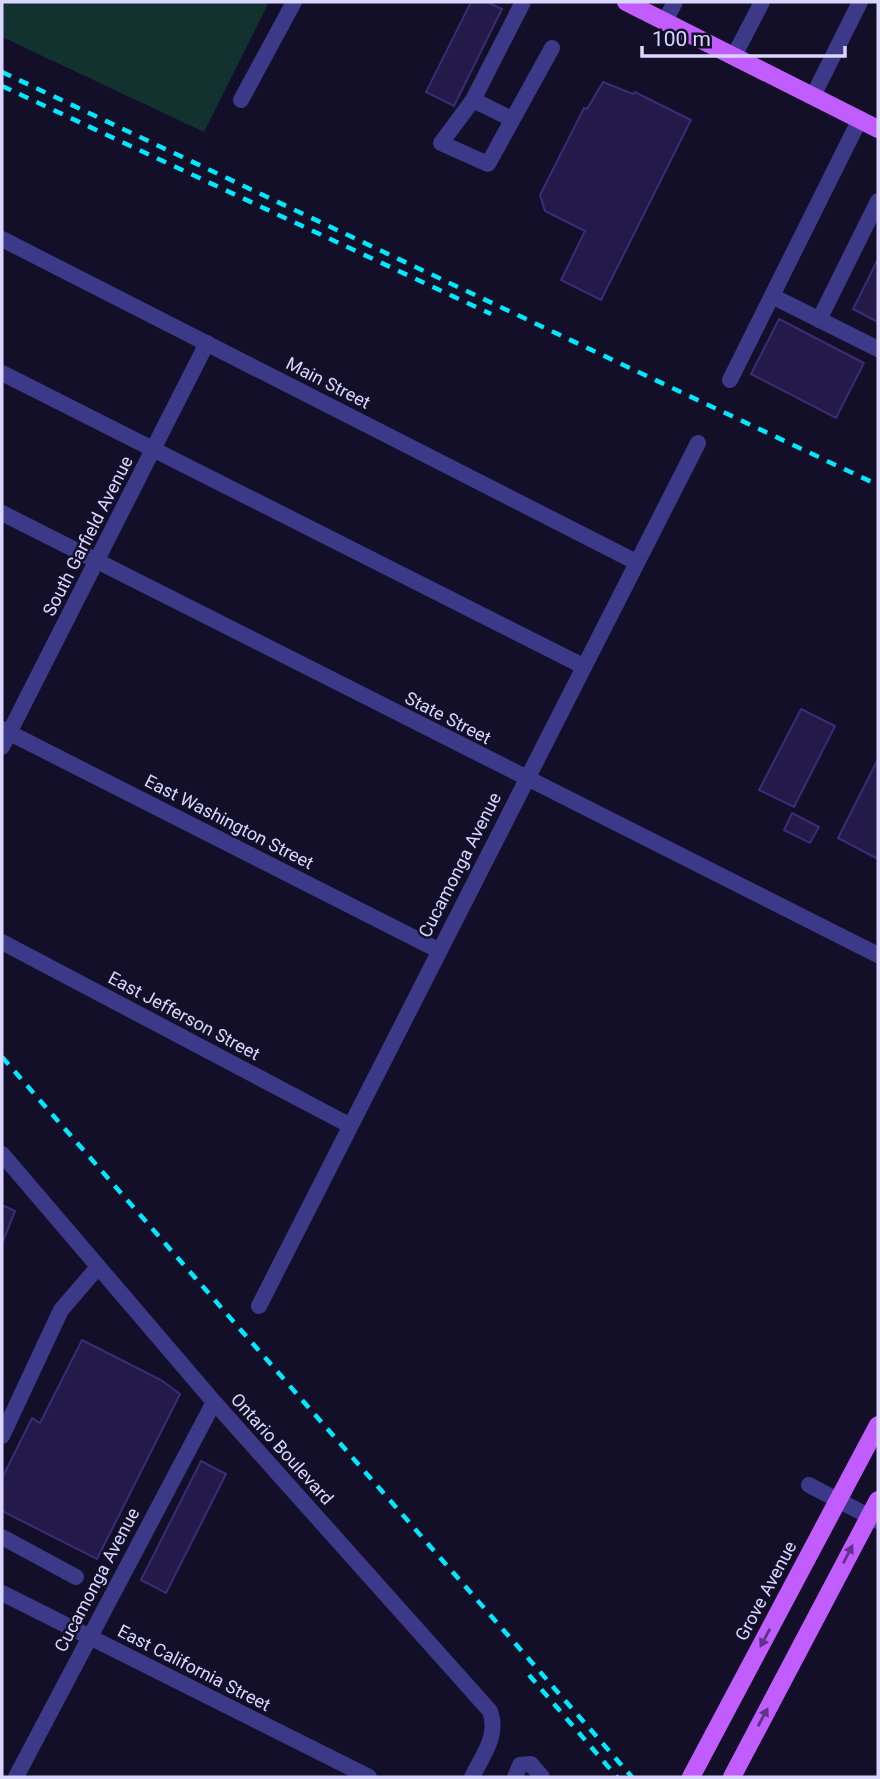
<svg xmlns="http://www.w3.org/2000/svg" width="880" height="1779" font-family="Roboto,sans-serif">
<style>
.green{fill:#123230}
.building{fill:#231a49;stroke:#3a2c76;stroke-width:2}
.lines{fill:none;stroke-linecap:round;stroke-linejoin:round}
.minor{stroke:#3b3988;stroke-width:16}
.major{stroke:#c15dff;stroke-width:18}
.rail{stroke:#02e8ff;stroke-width:4.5;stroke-dasharray:10 9;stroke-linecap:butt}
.oneway{fill:#613289}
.labels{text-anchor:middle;stroke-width:5;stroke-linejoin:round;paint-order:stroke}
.street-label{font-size:18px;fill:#dad6ff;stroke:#130f28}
</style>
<rect width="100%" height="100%" fill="#130f28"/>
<!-- green -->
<path class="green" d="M 2,2 L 269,2 L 204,132 L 2,37 Z"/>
<!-- building -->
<path class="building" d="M 471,2 L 487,2 L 502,9 L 454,106 L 426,92 Z
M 603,82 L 633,94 L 635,92 L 691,120 L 601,300 L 561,280 L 585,231 L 545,211 L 540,195 L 584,108 L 587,109 Z
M 878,259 L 878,322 L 853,309 Z
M 779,319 L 864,363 L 836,418 L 751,374 Z
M 801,709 L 835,726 L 794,807 L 759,790 Z
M 878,759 L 878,859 L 838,838 Z
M 792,813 L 819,827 L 810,843 L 784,830 Z
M 2,1205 L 15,1211 L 2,1244 Z
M 82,1340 L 161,1380 L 180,1394 L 97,1559 L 2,1511 L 2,1478 L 32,1418 L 40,1423 Z
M 201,1461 L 226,1474 L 166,1593 L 141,1580 Z"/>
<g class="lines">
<!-- minor -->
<path class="minor" d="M 523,2 L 473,100 L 441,143 L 488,164 L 552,48
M 665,21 L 675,2
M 734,56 L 762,2
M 813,96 L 860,2
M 241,100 L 294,2
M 473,100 L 512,119
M 2,239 L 636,562
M 772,296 L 878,349
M 819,320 L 878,201
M 2,373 L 583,666
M 730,380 L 860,119
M 2,513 L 878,955
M 2,729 L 438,950
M 2,747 L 207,343
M 2,942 L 349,1125
M 2,1154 L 214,1402 L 490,1711 C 499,1735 483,1755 472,1777
M 259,1306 L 698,443
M 2,1436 L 61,1310 L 98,1267
M 809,1485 L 878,1521
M 2,1537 L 76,1577
M 2,1593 L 369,1777
M 16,1777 L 214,1402
M 515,1777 L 520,1765 L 531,1764 L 542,1777"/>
<!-- major -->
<path class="major" d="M 626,2 L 878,129
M 691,1777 L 878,1425
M 732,1777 L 878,1500"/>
<!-- rail -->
<path class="rail" d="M 2,72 L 878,485
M 2,86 L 491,314
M 2,1057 L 632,1777
M 529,1675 L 617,1777"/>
</g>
<!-- one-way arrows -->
<defs><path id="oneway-solid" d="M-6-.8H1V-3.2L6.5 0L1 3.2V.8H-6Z" transform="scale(1.75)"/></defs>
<g class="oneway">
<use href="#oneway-solid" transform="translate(848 1554) rotate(-63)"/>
<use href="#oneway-solid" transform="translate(765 1638) rotate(118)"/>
<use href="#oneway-solid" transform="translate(763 1717) rotate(-62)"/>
</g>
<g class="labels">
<!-- street labels -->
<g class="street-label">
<text transform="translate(328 383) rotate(27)" y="6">Main Street</text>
<text transform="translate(88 536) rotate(-63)" y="6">South Garfield Avenue</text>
<text transform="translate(448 718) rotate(27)" y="6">State Street</text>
<text transform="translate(229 822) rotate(27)" y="6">East Washington Street</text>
<text transform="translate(460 865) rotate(-63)" y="6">Cucamonga Avenue</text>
<text transform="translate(184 1016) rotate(28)" y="6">East Jefferson Street</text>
<text transform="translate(282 1449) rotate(48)" y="6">Ontario Boulevard</text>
<text transform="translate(97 1580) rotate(-62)" y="6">Cucamonga Avenue</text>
<text transform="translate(766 1591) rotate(-62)" y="6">Grove Avenue</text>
<text transform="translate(194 1668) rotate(27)" y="6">East California Street</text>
</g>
</g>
<!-- border -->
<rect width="880" height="1779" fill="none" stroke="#dad6ff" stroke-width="7"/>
<!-- scale -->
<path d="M642 46v10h203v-10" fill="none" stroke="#dad6ff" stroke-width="3.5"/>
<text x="652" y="46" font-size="21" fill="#dad6ff" stroke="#130f28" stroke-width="5" paint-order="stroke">100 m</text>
</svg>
